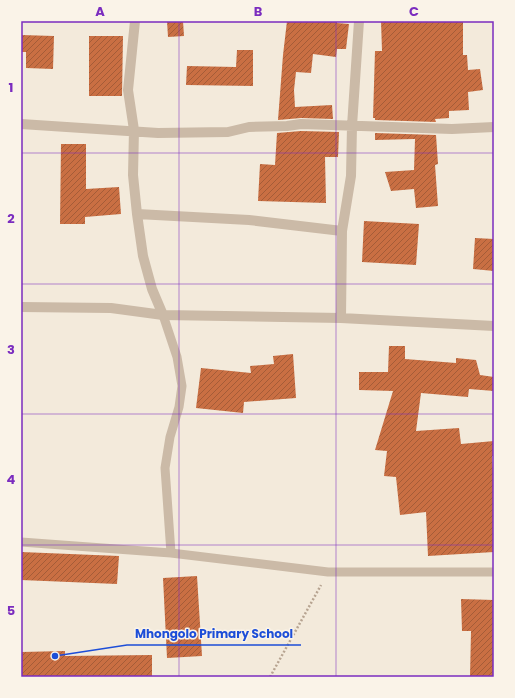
<svg xmlns="http://www.w3.org/2000/svg" width="515" height="698" font-family="Poppins,sans-serif">
<style>
.building{fill:url(#building-hatch)}
.lines{fill:none;stroke-linecap:round;stroke-linejoin:round}
.path{stroke:#b7a491;stroke-width:2.5;stroke-dasharray:2 2;stroke-linecap:butt}
.service{stroke:#cbbaa7;stroke-width:9}
.minor{stroke:#cbbaa7;stroke-width:10}
.grid{fill:none;stroke:#7b2cbf;stroke-width:1;stroke-opacity:0.55}
.leader{fill:none;stroke:#1d4ed8;stroke-width:1.5}
.callout-dot{fill:#1d4ed8;stroke:#faf3e8;stroke-width:1.5}
.callout-label{font-size:12px;text-anchor:middle;font-weight:bold;fill:#1d4ed8;stroke:#faf3e8;stroke-width:3;stroke-linejoin:round;paint-order:stroke}
.neatline{fill:none;stroke:#7b2cbf;stroke-width:1.5}
.grid-label{font-size:13px;text-anchor:middle;font-weight:bold;fill:#7b2cbf}
</style>
<defs>
<pattern id="building-hatch" width="6" height="6" patternUnits="userSpaceOnUse"><rect width="6" height="6" fill="#c96f43"/><path d="M-1 1l2-2M0 6l6-6M5 7l2-2" fill="none" stroke="#a45c38"/></pattern>
</defs>
<rect width="100%" height="100%" fill="#f3eadb"/>
<!-- building -->
<path class="building" d="M 167,21 L 183,21 L 184,36 L 168,37 Z
M 287,21 L 337,21 L 337,23 L 349,24 L 346,49 L 337,49 L 336,57 L 313,54 L 311,73 L 296,72 L 294,90 L 295,107 L 332,105 L 333,119 L 301,118 L 278,120 L 283,55 Z
M 381,21 L 463,21 L 463,55 L 467,55 L 468,70 L 480,69 L 483,90 L 468,92 L 469,110 L 449,111 L 449,118 L 435,119 L 436,122 L 375,120 L 375,118 L 373,118 L 375,51 L 382,51 Z
M 21,35 L 54,36 L 53,69 L 26,68 L 26,52 L 21,52 Z
M 89,36 L 123,36 L 122,96 L 89,96 Z
M 237,50 L 253,50 L 253,86 L 186,85 L 187,66 L 236,67 Z
M 301,131 L 339,132 L 338,157 L 325,157 L 326,203 L 258,201 L 260,164 L 275,165 L 277,133 Z
M 375,133 L 436,135 L 438,164 L 435,165 L 438,206 L 416,208 L 414,189 L 391,191 L 385,172 L 414,170 L 415,139 L 375,140 Z
M 61,144 L 86,144 L 86,189 L 119,187 L 121,214 L 85,217 L 85,224 L 60,224 Z
M 364,221 L 419,224 L 416,265 L 362,262 Z
M 475,238 L 494,239 L 494,271 L 473,269 Z
M 389,346 L 405,346 L 405,359 L 456,363 L 456,358 L 476,360 L 480,375 L 494,377 L 494,391 L 469,389 L 468,397 L 421,393 L 416,431 L 459,428 L 461,444 L 494,441 L 494,456 L 492,456 L 494,487 L 494,552 L 428,556 L 426,512 L 400,515 L 396,477 L 384,476 L 387,451 L 375,450 L 393,391 L 359,390 L 359,372 L 388,372 Z
M 293,354 L 296,398 L 244,402 L 243,413 L 196,408 L 201,368 L 251,373 L 250,366 L 274,364 L 273,356 Z
M 21,552 L 119,556 L 117,584 L 21,580 Z
M 197,576 L 202,656 L 167,658 L 163,578 Z
M 461,599 L 494,600 L 494,677 L 470,677 L 471,631 L 462,631 Z
M 65,651 L 65,656 L 152,655 L 152,677 L 21,677 L 21,652 Z"/>
<g class="lines">
<!-- path -->
<path class="path" d="M 270,677 L 321,585"/>
<!-- service -->
<path class="service" d="M 163,315 L 177,357 L 182,386 L 179,407 L 170,437 L 165,468 L 171,553
M 21,542 L 171,553 L 328,572 L 494,572"/>
<!-- minor -->
<path class="minor" d="M 135,21 L 128,90 L 134,130 L 133,175 L 137,214 L 143,256 L 152,289 L 163,315
M 21,124 L 158,133 L 228,132 L 249,127 L 287,126 L 301,124 L 452,129 L 494,127
M 137,214 L 249,220 L 342,231
M 21,307 L 111,308 L 163,315 L 341,318 L 494,326
M 341,318 L 342,231 L 351,176 L 352,126 L 359,21"/>
</g>
<!-- grid -->
<path class="grid" d="M 179,21 L 179,677M 336,21 L 336,677M 21,153 L 494,153M 21,284 L 494,284M 21,414 L 494,414M 21,545 L 494,545"/>
<!-- callouts -->
<path class="leader" d="M55 656L127 645H301"/>
<circle class="callout-dot" cx="55" cy="656" r="4"/>
<g class="callout-label">
<text x="214" y="638">Mhongolo Primary School</text>
</g>
<!-- border -->
<rect width="515" height="698" fill="none" stroke="#faf3e8" stroke-width="44"/>
<rect x="22" y="22" width="471" height="654" class="neatline"/>
<g class="grid-label">
<text x="100" y="16">A</text>
<text x="258" y="16">B</text>
<text x="414" y="16">C</text>
<text x="11" y="92">1</text>
<text x="11" y="223">2</text>
<text x="11" y="354">3</text>
<text x="11" y="484">4</text>
<text x="11" y="615">5</text>
</g>
</svg>
